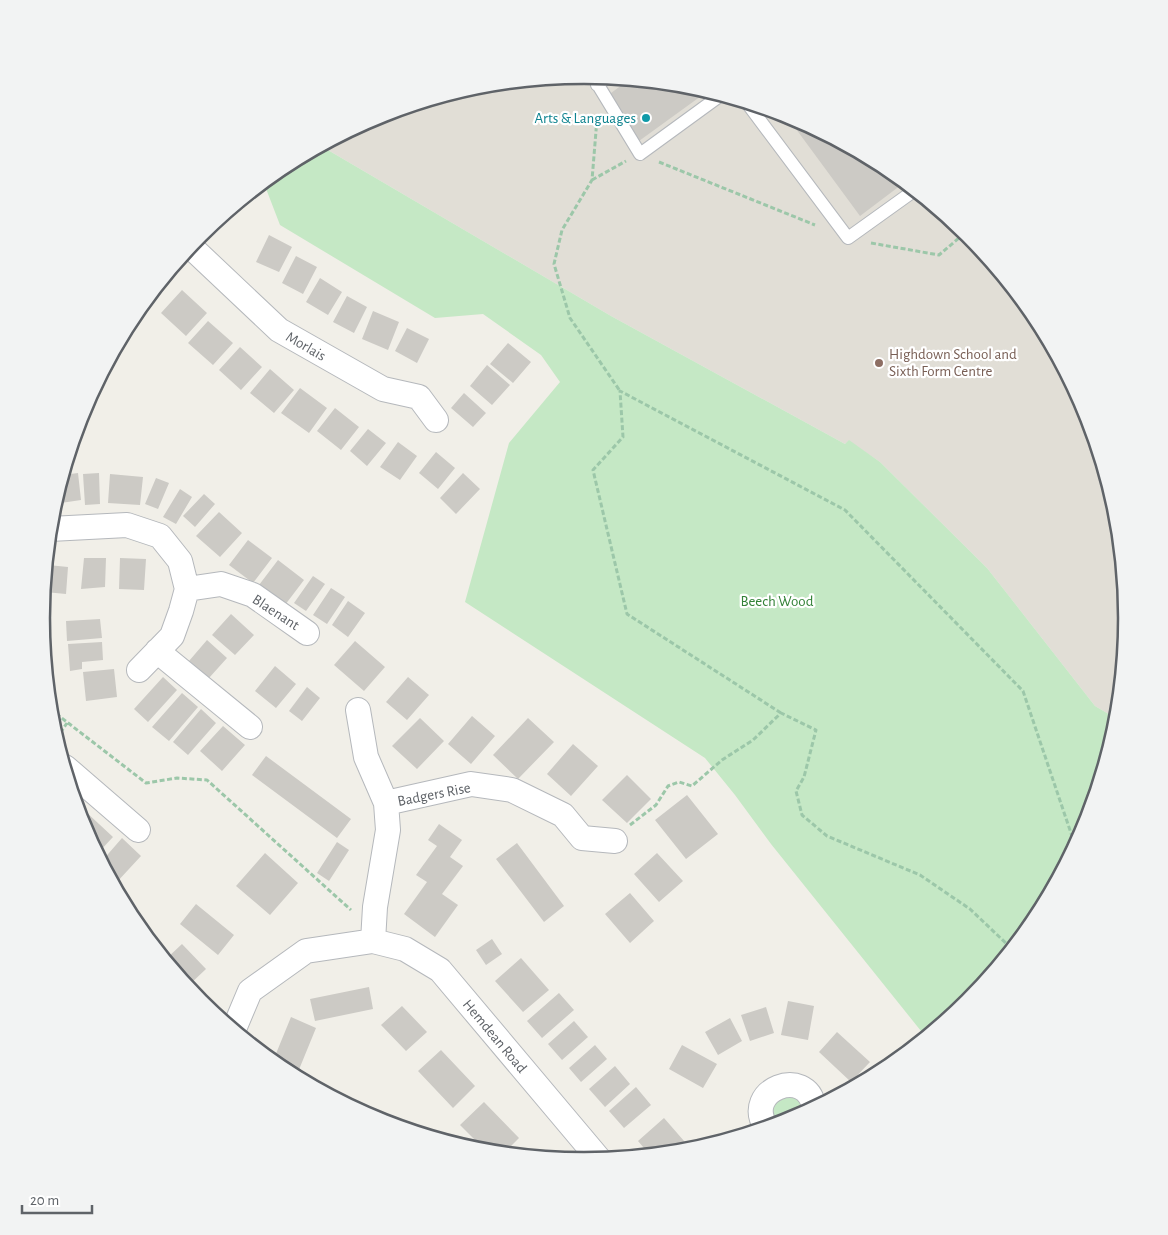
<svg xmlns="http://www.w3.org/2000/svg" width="1168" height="1235" font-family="'Alegreya Sans',sans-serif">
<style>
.education{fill:#e1ded6}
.green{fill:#c5e8c5}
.building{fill:#cccac5}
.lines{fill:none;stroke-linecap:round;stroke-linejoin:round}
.lane-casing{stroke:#b5b8bc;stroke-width:14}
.street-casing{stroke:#b5b8bc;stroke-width:26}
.path{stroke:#9cc7a9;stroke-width:3;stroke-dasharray:5 2.5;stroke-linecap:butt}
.lane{stroke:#fff;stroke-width:12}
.street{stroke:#fff;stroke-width:24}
.culture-dot{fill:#0f9aa8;stroke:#fff;stroke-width:2}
.education-dot{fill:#8d6e63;stroke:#fff;stroke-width:2}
.labels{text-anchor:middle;stroke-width:4.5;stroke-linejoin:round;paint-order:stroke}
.culture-label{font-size:15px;fill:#0d838f;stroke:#fff;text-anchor:end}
.street-label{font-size:15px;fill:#5f6368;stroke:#fff}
.education-label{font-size:15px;fill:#785e54;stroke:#fff;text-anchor:start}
.park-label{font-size:15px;fill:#348238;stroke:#fff}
.rim{fill:none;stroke:#5f6368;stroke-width:2.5}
</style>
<rect width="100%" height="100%" fill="#f1efe8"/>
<!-- education -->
<path class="education" d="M 584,75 L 690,85 L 792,116 L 886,166 L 968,234 L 1035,316 L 1086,410 L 1116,512 L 1127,618 L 1117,719 L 1095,706 L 987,568 L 880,462 L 849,441 L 845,444 L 611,316 L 321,146 L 377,116 L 478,85 Z"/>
<!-- green -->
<path class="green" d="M 321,146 L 611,316 L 845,444 L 849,440 L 880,462 L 987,568 L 1095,706 L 1117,719 L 1085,825 L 1035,919 L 968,1001 L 925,1036 L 771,844 L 735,795 L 705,758 L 465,602 L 509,443 L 560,382 L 541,355 L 483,314 L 435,318 L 280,225 L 265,186 L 261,184 L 283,166 Z
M 795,1097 L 799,1100 L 803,1113 L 791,1119 L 777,1123 C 769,1114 773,1106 779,1098 Z"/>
<!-- building -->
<path class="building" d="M 630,79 L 690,85 L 708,91 L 639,141 L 607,96 Z
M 785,114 L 792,116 L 886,166 L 905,182 L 860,216 Z
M 250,193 L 244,208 L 236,204 Z
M 269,235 L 292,247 L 279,272 L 256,262 Z
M 296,256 L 317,267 L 303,294 L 282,283 Z
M 320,278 L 342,292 L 328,315 L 306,302 Z
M 182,290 L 207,313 L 186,336 L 161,313 Z
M 347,296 L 367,307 L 354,333 L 333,322 Z
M 373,311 L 399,322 L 388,350 L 362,339 Z
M 208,321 L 233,343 L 213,365 L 188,343 Z
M 407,328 L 429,339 L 417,363 L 395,351 Z
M 508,343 L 531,362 L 513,383 L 490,364 Z
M 240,347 L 262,367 L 241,390 L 219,370 Z
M 487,365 L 510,385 L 492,405 L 470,386 Z
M 270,369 L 294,390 L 274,413 L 250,393 Z
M 300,388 L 327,408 L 309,433 L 281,413 Z
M 464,393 L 486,413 L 473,427 L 451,408 Z
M 335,408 L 359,427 L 341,450 L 317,431 Z
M 368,429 L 386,443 L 367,466 L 350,451 Z
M 398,442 L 417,456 L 400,480 L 380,467 Z
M 436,452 L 455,468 L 438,489 L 419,473 Z
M 78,473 L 81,500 L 54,504 L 63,475 Z
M 99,473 L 100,504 L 85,505 L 83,474 Z
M 463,473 L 480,489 L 456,514 L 440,498 Z
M 110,474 L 143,477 L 140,505 L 108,503 Z
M 156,478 L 169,483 L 158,509 L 145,504 Z
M 180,489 L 192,497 L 176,524 L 163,517 Z
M 204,494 L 215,504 L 195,527 L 183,516 Z
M 219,512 L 242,533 L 220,557 L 196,536 Z
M 248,540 L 272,558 L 253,583 L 229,565 Z
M 84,558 L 106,558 L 105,587 L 81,589 Z
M 120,558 L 146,559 L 144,590 L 119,589 Z
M 278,560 L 304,580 L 285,605 L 259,585 Z
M 48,565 L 68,567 L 66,594 L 45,592 Z
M 313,576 L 325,584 L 306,611 L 294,603 Z
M 331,588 L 345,597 L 327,624 L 313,615 Z
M 348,601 L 365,613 L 348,637 L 332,625 Z
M 231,614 L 254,635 L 235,655 L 212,635 Z
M 100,619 L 102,638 L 67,641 L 66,621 Z
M 207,640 L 227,658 L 209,678 L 189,661 Z
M 355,641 L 385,667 L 364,691 L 334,665 Z
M 102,642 L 103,660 L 82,662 L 82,669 L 70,671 L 68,644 Z
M 275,666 L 296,684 L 276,708 L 255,691 Z
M 114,669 L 117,697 L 86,701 L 83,672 Z
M 163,677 L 177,690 L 148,722 L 134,709 Z
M 408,677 L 429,695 L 407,720 L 386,702 Z
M 307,687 L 320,698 L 302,721 L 289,711 Z
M 182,693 L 198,707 L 169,741 L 152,727 Z
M 201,709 L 216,723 L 188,755 L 173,742 Z
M 472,716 L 495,736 L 471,764 L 448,744 Z
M 420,718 L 444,741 L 417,769 L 392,746 Z
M 528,718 L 554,742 L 518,779 L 493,755 Z
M 223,726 L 245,745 L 222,771 L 200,751 Z
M 573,744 L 598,766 L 571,796 L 547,774 Z
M 266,756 L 351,819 L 337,838 L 252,775 Z
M 627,775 L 651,799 L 627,823 L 602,800 Z
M 687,795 L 718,834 L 686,859 L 655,820 Z
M 85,811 L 113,837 L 98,853 L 82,825 L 80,816 Z
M 439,824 L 462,840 L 450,857 L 463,866 L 442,894 L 458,905 L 435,937 L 404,914 L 427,882 L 416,875 L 437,846 L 428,840 Z
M 122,838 L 141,856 L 116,883 L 111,879 L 102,861 Z
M 337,842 L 349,850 L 329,881 L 317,873 Z
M 517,843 L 564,906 L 544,922 L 496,859 Z
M 265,853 L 298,883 L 270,915 L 236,886 Z
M 657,853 L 683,881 L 659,902 L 634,874 Z
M 630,893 L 654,921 L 630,943 L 605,914 Z
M 196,904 L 234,935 L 218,955 L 180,924 Z
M 492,939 L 502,954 L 486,965 L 476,950 Z
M 182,944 L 206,969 L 188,986 L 166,959 Z
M 521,958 L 549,990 L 523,1012 L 495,981 Z
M 369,987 L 373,1009 L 315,1021 L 310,999 Z
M 559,993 L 574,1010 L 542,1038 L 527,1021 Z
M 788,1001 L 814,1006 L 808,1040 L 781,1035 Z
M 402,1006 L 427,1032 L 406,1051 L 381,1025 Z
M 766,1007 L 774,1033 L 750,1041 L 741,1015 Z
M 291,1017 L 316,1028 L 298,1072 L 273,1061 Z
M 730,1018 L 742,1041 L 718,1055 L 705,1032 Z
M 574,1021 L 588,1037 L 562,1060 L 548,1044 Z
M 837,1032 L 870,1062 L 851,1082 L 819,1052 Z
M 595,1045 L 607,1059 L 581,1082 L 569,1068 Z
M 682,1045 L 717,1064 L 703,1088 L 669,1069 Z
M 441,1050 L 475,1086 L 453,1108 L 418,1071 Z
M 615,1066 L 630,1084 L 605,1107 L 589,1089 Z
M 636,1087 L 651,1105 L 624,1128 L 609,1111 Z
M 484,1102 L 519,1138 L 505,1152 L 485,1150 L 460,1125 Z
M 664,1118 L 691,1149 L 649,1154 L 638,1141 Z"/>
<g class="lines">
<!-- lane casing -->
<g class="lane-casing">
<path id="lane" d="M 592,75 L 640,154 L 721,95
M 597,85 L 608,77
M 747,103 L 848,238 L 915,190"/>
</g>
<!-- street casing -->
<g class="street-casing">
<path id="street" d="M 190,246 L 279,330 L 383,389 L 419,397 L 436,420
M 50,529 L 127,525 L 160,536 L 180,561 L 187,589 L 181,611 L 172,636 L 139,670
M 187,589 L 221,584 L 253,595 L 307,633
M 157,651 L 250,727
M 358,710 L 366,757 L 386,803 L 388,830 L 375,907 L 373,941
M 65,767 L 138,830
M 386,803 L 471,784 L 512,790 L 563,815 L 582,838 L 615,841
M 234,1029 L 250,991 L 306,951 L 373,941 L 405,949 L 440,970 L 599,1159
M 766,1127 C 742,1090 807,1065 814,1107"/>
</g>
<!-- path -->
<path class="path" d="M 597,119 L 592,180 L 562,230 L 554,264 L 570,318 L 620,391
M 659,162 L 815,225
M 592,180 L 626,161
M 871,243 L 939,255 L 966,232
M 127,328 L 178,266
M 50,709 L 146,783 L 177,778 L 207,780 L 351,910
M 781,713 L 627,614 L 593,470 L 623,437 L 620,391 L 845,510 L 1023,691 L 1075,845
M 56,739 L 67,723
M 630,825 L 656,805 L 668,786 L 679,782 L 692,786 L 722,760 L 753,740 L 781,713 L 816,730 L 804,777 L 796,791 L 802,815 L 827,836 L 920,875 L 970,909 L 1011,948"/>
<!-- lane -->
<use href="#lane" class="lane"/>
<!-- street -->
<use href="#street" class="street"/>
</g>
<!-- markers -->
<circle class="culture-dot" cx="646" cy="118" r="5"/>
<circle class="education-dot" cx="879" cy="363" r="5"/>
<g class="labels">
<!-- culture labels -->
<g class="culture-label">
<text x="636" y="123">Arts &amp; Languages</text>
</g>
<!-- street labels -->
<g class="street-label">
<text transform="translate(306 346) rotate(30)" y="5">Morlais</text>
<text transform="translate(276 612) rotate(33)" y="5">Blaenant</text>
<text transform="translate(434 794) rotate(-11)" y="5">Badgers Rise</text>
<text transform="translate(495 1036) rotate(50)" y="5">Hemdean Road</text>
</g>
<!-- education labels -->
<g class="education-label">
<text x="889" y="359">Highdown School and<tspan x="889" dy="17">Sixth Form Centre</tspan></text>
</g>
<!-- park labels -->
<g class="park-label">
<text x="777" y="606">Beech Wood</text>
</g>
</g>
<!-- crop -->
<path d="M0 0H1168V1235H0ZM50 618a534 534 0 1 1 1068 0a534 534 0 1 1-1068 0Z" fill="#f2f3f3" fill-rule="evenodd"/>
<path class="rim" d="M50 618a534 534 0 1 1 1068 0a534 534 0 1 1-1068 0Z"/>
<!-- scale -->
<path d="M22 1205v8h70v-8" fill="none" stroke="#5f6368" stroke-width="2.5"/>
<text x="30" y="1205" font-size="15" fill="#5f6368" stroke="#ffffff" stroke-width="4" paint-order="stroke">20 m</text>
</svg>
